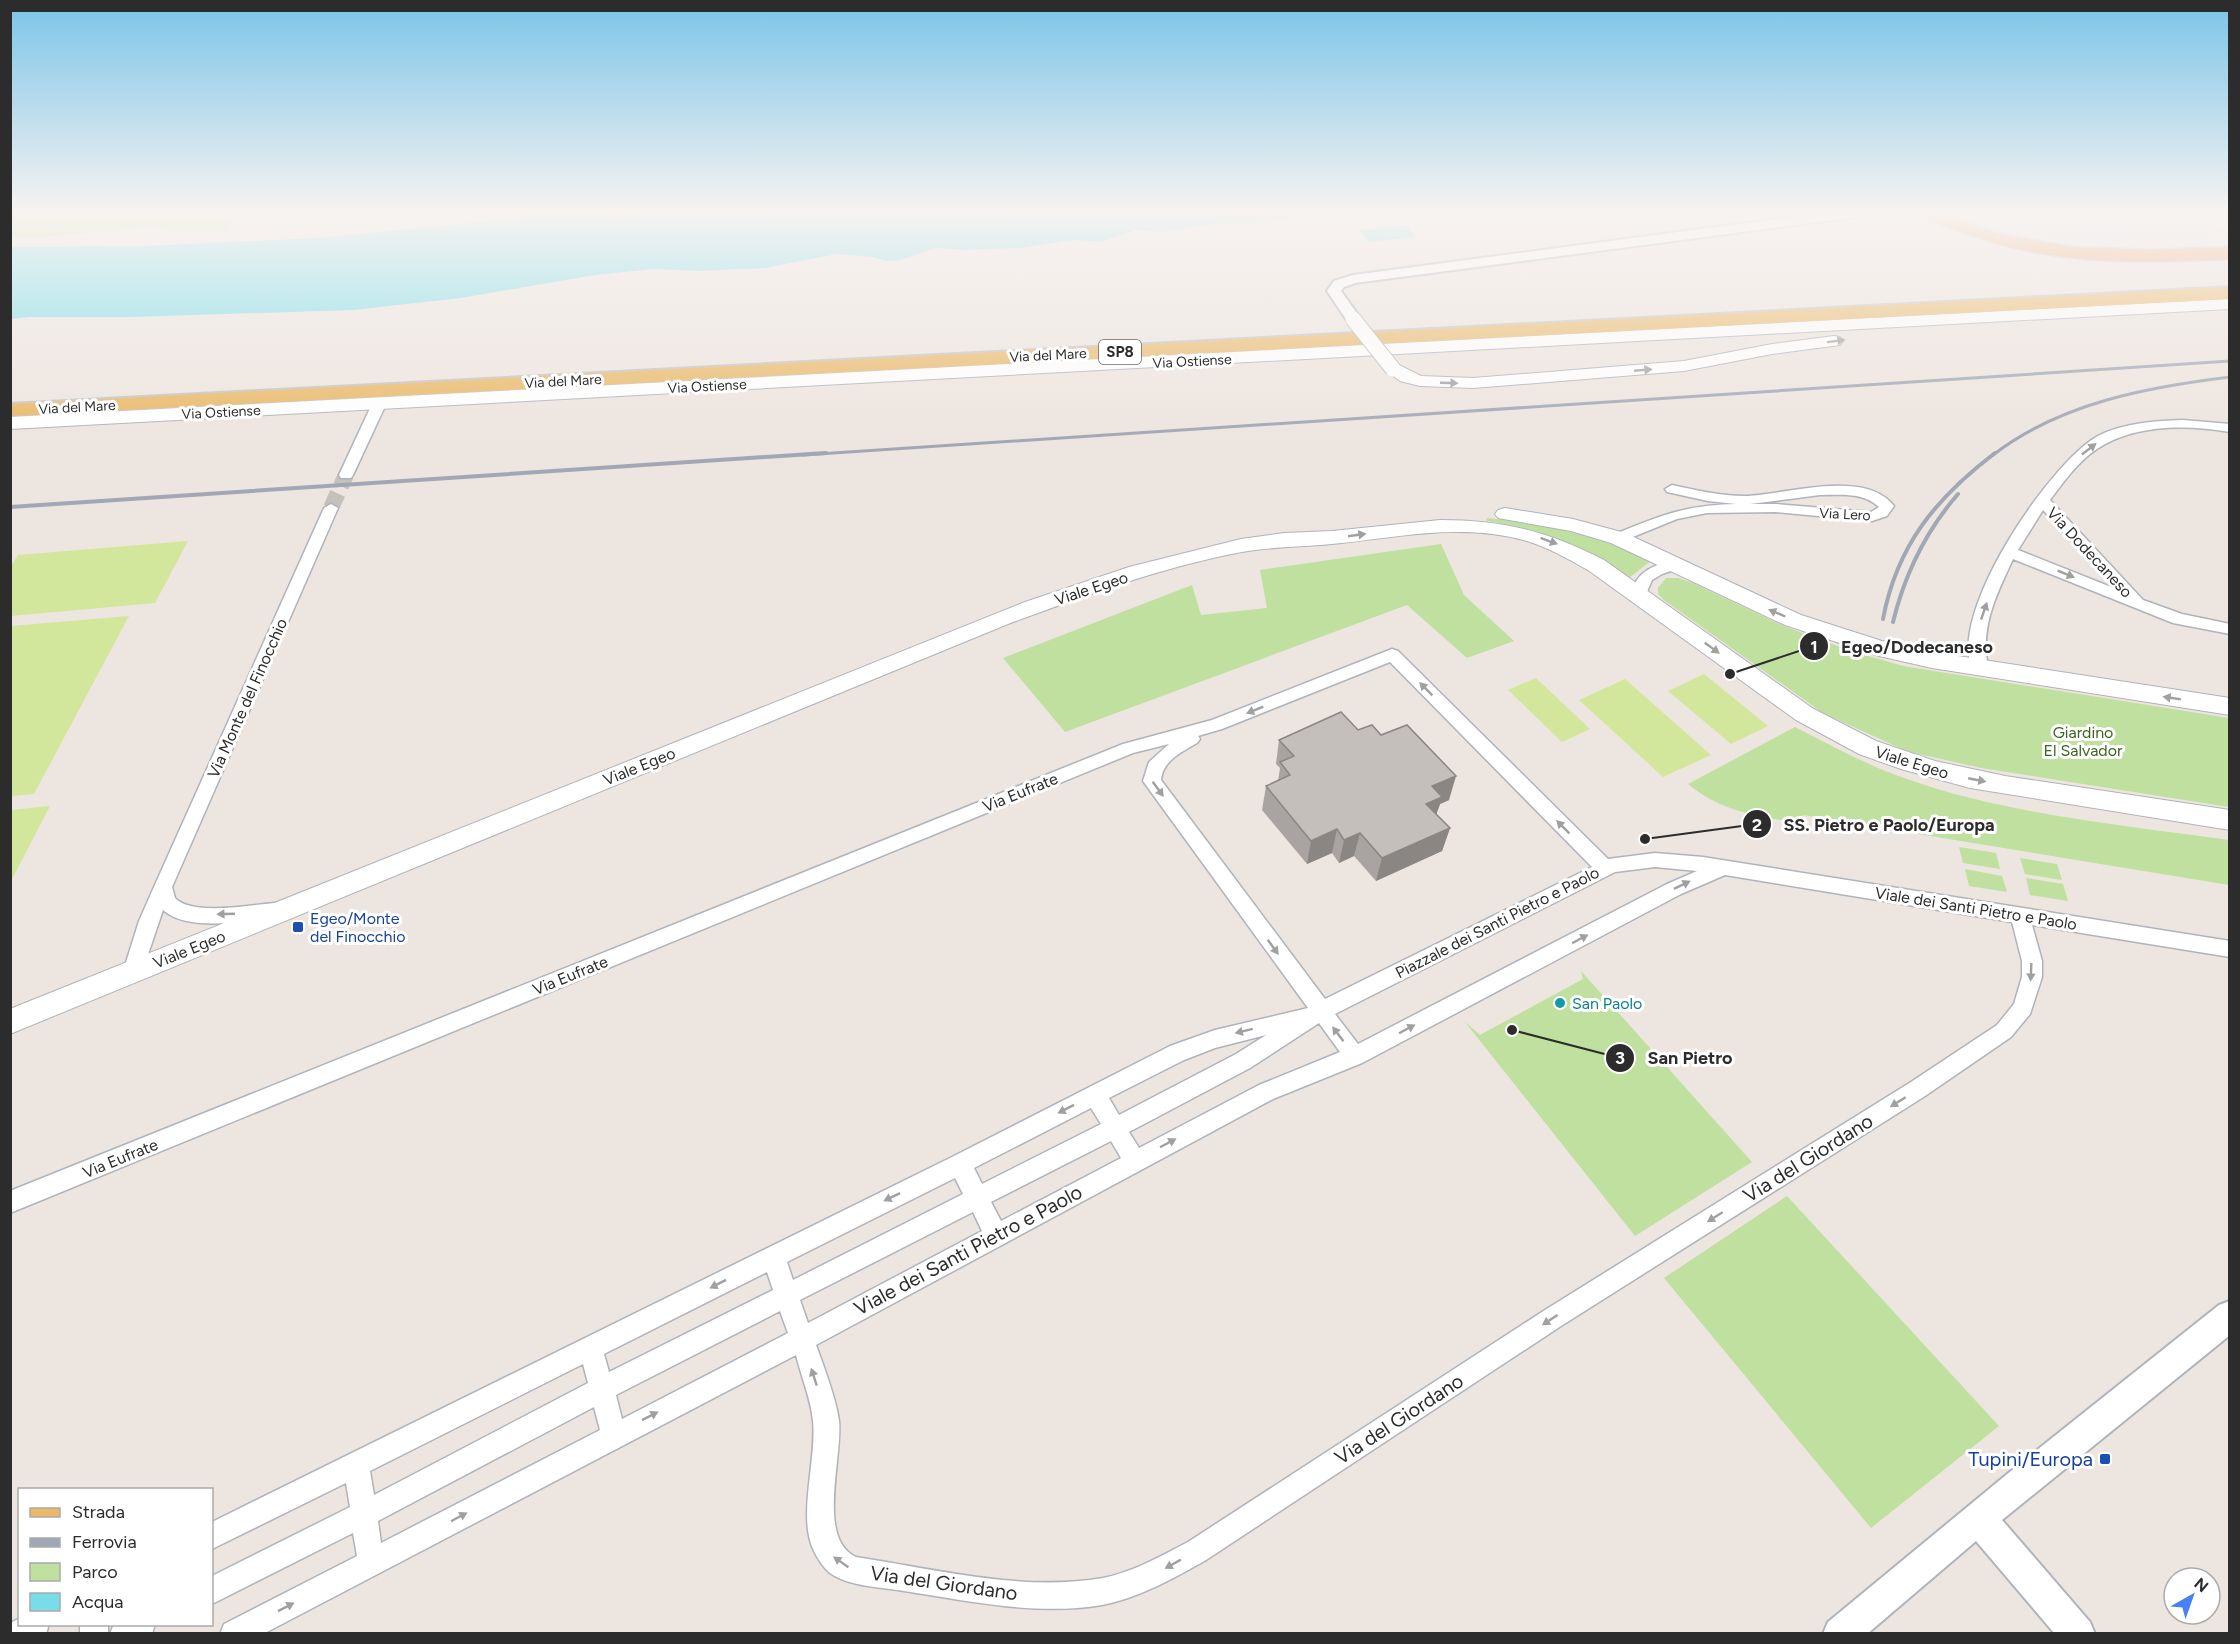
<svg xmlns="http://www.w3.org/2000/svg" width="2240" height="1644" font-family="Figtree,sans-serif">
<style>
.industrial{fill:#e0dfe6}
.green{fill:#bfe09e}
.pitch{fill:#d2e79b}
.water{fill:#78dce9}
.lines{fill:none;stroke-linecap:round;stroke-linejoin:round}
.minor-tunnel{stroke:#c6c0bb;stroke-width:16;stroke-dasharray:16 8;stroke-linecap:butt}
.minor-casing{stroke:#afb3bb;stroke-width:3}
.tertiary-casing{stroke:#afb3bb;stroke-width:4}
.secondary-casing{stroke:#afb3bb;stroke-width:2}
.primary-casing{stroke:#c4c4c4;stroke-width:4}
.trunk-casing{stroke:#c4c4c4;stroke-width:3}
.minor{fill:#fff;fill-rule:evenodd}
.tertiary{fill:#fff;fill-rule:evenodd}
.secondary{fill:#fff;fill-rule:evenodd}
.primary{fill:#eab867;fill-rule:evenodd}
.trunk{fill:#f0a264;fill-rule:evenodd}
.rail-far1{stroke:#a2a7b5;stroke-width:3}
.rail{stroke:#a2a7b5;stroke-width:4}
.tertiary-bridge-casing{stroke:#afb3bb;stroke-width:17;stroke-linecap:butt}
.tertiary-bridge{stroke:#fff;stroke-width:15}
.wall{fill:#a9a4a1}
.shaded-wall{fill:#8a8683}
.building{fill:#c5bfbb;stroke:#8a8683;stroke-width:1.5}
.oneway{fill:#a0a0a0}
.transit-dot{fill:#1a4fb4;stroke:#fff;stroke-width:2}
.culture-dot{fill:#0f9aa8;stroke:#fff;stroke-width:2}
.labels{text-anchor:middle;stroke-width:6;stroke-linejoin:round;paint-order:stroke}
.far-street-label{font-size:14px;fill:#2c2c2c;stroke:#fff}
.shield{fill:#fff;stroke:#6b6b6b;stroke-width:1.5}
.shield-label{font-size:15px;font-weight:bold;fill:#2c2c2c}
.street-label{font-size:16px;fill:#2c2c2c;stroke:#fff}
.park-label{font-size:16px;fill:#38661e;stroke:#fff}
.transit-label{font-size:16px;fill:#164399;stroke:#fff;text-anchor:start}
.culture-label{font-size:16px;fill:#0d838f;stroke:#fff;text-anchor:start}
.near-street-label{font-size:20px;fill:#2c2c2c;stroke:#fff}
.near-transit-label{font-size:20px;fill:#164399;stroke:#fff;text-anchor:end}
.leader{fill:none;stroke:#2c2c2c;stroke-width:2}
.callout-dot{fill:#2c2c2c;stroke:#fff;stroke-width:2}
.mark-label{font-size:18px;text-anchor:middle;font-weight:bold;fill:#fff}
.callout-label{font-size:18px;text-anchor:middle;font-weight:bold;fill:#2c2c2c;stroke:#fff;stroke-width:6;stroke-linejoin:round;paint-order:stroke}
</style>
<rect width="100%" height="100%" fill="#ede5df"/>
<!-- industrial -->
<path class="industrial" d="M 1973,210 L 2199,210 L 2229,233 L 2082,239 L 2011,229 L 1963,212 Z"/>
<!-- green -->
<path class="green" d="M 11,210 L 237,210 L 227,231 L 177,232 L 157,226 L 44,237 L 11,237 Z
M 1486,518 C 1545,523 1598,537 1652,560 L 1629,578 C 1579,546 1546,530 1487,521 Z
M 1441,544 L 1464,595 L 1514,641 L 1467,658 L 1407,605 L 1065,732 L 1003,658 L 1192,585 L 1201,615 L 1267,608 L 1260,570 Z
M 1666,578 L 1678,578 L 1693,583 L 1786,627 L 1851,651 L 1903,666 L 2229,718 L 2229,807 L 1981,768 L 1910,752 L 1891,744 L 1823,713 L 1664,600 L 1658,594 L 1658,588 Z
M 1795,727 C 1832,746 1868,766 1907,779 C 2005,814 2126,826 2229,840 L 2229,885 L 1803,815 L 1805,824 C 1761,816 1724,814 1688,784 Z
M 1959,847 L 1996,853 L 2000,869 L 1963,863 Z
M 2020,858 L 2057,864 L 2062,880 L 2025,874 Z
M 1965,869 L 2002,876 L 2007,892 L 1969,886 Z
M 2026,878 L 2063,884 L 2068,901 L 2030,895 Z
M 1581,971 L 1752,1162 L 1635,1236 L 1465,1022 L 1480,1035 L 1583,979 Z
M 1787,1196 L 1999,1426 L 1871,1528 L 1664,1278 Z"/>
<!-- pitch -->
<path class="pitch" d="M 188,541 L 155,603 L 11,616 L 11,566 L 18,555 Z
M 129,616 L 34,794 L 11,796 L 11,626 Z
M 1704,674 L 1768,726 L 1731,744 L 1668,691 Z
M 1536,678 L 1590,729 L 1562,742 L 1508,690 Z
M 1625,679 L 1711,755 L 1663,777 L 1579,700 Z
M 50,806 L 11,881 L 11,810 Z"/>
<!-- water -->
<path class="water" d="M 655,210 L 1329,210 L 1300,213 L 1285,219 L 1255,223 L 1220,223 L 1160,232 L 1136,230 L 1101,242 L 1075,240 L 1019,248 L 964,250 L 935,248 L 901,260 L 886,261 L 873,257 L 836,254 L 765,268 L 700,271 L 653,269 L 595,275 L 461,298 L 354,310 L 131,317 L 29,317 L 11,319 L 11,247 L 144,246 L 317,238 L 550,215 L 632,217 Z
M 1407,225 L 1415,237 L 1368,242 L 1360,230 Z"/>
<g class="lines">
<!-- minor-tunnel -->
<path class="minor-tunnel" d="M 331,508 L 346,475"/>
<!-- minor casing -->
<g class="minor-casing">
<path id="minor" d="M 379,400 L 386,404 L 353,475 L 351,478 L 341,478 L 339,475 L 372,404 Z
M 2183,420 L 2230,424 L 2230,432 C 2184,424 2128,424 2090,454 C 2074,467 2062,484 2050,500 L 2143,600 L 2182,614 L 2230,624 L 2230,634 L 2173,623 L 2013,559 C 1996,596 1980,626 1988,668 L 1986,672 L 1974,672 C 1943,619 2050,462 2098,436 C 2123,423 2155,421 2183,420 ZM 2043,510 L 2116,589 L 2018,550 Z
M 1672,485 C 1696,490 1720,496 1745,496 C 1785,495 1865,468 1894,506 L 1887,516 L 1872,521 L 1776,512 L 1707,513 L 1677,519 L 1623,541 L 1613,541 L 1611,538 L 1613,535 C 1659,516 1685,505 1736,504 L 1708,501 L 1667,492 L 1665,489 ZM 1820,495 C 1841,495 1863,492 1879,507 L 1871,512 L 1776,504 L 1750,504 Z
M 331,504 L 338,508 L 172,887 L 175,898 C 192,916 250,905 274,903 L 281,905 L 284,911 L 281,917 L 274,919 C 244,921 187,932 163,910 L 140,978 L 133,980 L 126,978 L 123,972 L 139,921 L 154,887 L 324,508 Z
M 1677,559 L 1682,561 L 1684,564 L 1682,567 L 1662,574 L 1652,580 L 1644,599 L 1634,599 L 1631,595 C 1636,570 1655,565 1677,559 Z
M 1392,649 L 1398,651 L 1608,859 L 1655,853 L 1703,857 L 2230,941 L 2230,957 L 2032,925 L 2042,961 L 2042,977 L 2030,1014 L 2011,1037 L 1925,1096 L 1561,1326 L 1206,1560 C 1174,1578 1139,1598 1102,1605 C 1037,1616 969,1601 904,1591 C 881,1587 850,1587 830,1573 C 824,1568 817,1558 814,1551 C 797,1518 817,1459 813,1421 C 811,1399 801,1376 796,1355 L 263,1634 L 220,1634 L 224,1624 L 357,1556 L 353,1533 L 212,1604 L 212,1576 L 350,1507 L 346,1483 L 212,1549 L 212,1522 L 952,1157 L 1170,1046 L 1215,1030 L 1308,1008 L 1143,781 L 1149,762 L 1169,744 L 1133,753 L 10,1213 L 10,1191 L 1123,744 L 1212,720 ZM 1390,662 L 1592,867 L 1325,999 L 1161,780 C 1163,760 1182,752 1197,743 L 1200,739 L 1198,736 L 1222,729 ZM 1655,867 L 1697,871 L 1667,884 L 1358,1044 L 1335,1014 L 1615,872 ZM 1725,875 L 2012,922 L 2022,961 L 2022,977 L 2014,1004 L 1997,1025 L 1911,1082 L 1545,1310 L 1188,1542 C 1161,1556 1133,1572 1103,1578 C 1022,1592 935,1569 856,1557 C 816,1539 843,1456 839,1421 C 836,1398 824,1367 816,1345 L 1273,1099 L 1362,1063 L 1681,894 ZM 1319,1023 L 1340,1052 L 1259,1085 L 1139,1148 L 1129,1132 L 1250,1068 ZM 1266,1035 L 1236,1054 L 1119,1115 L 1109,1098 L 1184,1060 L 1215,1048 ZM 1091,1108 L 1101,1124 L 982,1184 L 974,1168 ZM 1111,1141 L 1121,1158 L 1001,1221 L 991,1202 ZM 955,1178 L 963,1194 L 793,1280 L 787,1262 ZM 973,1212 L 982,1231 L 808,1323 L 800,1300 ZM 767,1272 L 773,1290 L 609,1372 L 604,1354 ZM 780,1311 L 788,1333 L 622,1419 L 616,1395 ZM 583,1364 L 588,1383 L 374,1495 L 370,1471 ZM 594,1407 L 600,1430 L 381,1543 L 378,1521 Z
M 20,1618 L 20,1624 L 49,1624 L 46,1634 L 10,1634 L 10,1623 Z
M 80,1624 L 108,1624 L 108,1634 L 80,1634 Z
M 114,1624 L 155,1624 L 152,1634 L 110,1634 Z"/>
</g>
<!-- tertiary casing -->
<g class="tertiary-casing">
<path id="tertiary" d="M 1845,210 L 1885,210 L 1879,214 L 1355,283 L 1344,287 L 1341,291 L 1361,319 L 1353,324 L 1348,322 L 1327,291 L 1334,281 L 1353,275 Z
M 2230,1301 L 2230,1335 L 2002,1520 L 2090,1622 L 2095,1634 L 2055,1634 L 1976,1541 L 1867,1634 L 1823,1634 L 1828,1622 L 2017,1466 L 2219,1305 Z"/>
</g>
<!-- secondary casing -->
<g class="secondary-casing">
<path id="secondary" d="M 2230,299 L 2230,309 L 10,429 L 10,417 Z
M 1834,336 L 1840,337 L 1843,341 L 1840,345 L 1772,354 L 1684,371 L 1473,388 L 1420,386 L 1400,381 L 1384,369 L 1387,365 L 1399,365 L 1421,376 L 1473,378 L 1684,361 L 1772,344 Z
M 1505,508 L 1573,519 L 1625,533 L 1801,615 L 1882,641 L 1932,652 L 2230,698 L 2230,715 L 1932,668 L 1879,656 L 1785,625 L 1611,543 L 1571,531 L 1498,518 L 1495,514 L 1498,510 Z
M 1440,520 C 1503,520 1548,531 1604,560 L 1812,708 L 1876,741 L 1935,761 L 2005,776 L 2230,810 L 2230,830 L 1970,788 L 1901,769 L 1859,754 L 1796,720 L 1588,570 C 1568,559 1549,548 1527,541 C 1467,523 1402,536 1342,543 C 1308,547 1276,546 1242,552 C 1162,567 1084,596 1008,624 L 10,1034 L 10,1009 L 1025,602 L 1129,567 L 1241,539 L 1284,533 L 1332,531 Z"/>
</g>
<!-- primary casing -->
<g class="primary-casing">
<path id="primary" d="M 2230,287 L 2230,299 L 10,416 L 10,404 Z"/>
</g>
<!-- trunk casing -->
<g class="trunk-casing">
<path id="trunk" d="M 1915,210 L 1939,210 L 1966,223 L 2002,235 L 2073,247 L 2151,250 L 2230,247 L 2230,259 C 2114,264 2025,265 1918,214 Z"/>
</g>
<!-- minor -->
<use href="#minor" class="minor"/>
<!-- tertiary -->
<use href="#tertiary" class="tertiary"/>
<!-- secondary -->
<use href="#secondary" class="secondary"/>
<!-- primary -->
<use href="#primary" class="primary"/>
<!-- trunk -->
<use href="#trunk" class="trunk"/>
<!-- rail-far1 -->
<path class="rail-far1" d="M 803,455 L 2230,361
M 1993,455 C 2060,403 2148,387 2230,377"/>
<!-- rail -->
<path class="rail" d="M 10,507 L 826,453
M 1883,619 C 1897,545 1936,498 1995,453
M 1893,622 C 1905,573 1925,532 1958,494"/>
<!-- tertiary-bridge casing -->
<g class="tertiary-bridge-casing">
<path id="tertiary-bridge" d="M 1353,319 L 1393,369"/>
</g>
<!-- tertiary-bridge -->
<use href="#tertiary-bridge" class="tertiary-bridge"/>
</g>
<!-- wall -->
<path class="wall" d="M 1358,730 L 1381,735 L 1449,800 L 1440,804 L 1436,814 L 1450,828 L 1442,851 L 1376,881 L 1354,856 L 1339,863 L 1332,853 L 1307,864 L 1262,810 L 1266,786 L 1278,781 L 1280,768 L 1276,764 L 1279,740 Z"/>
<!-- shaded-wall -->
<path class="shaded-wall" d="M 1456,776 L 1449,800 L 1440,804 L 1434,821 L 1419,827 L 1432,786 Z
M 1450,828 L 1442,851 L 1376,881 L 1382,858 Z
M 1337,829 L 1332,853 L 1307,864 L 1311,841 Z
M 1360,833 L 1354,856 L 1339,863 L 1344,840 Z"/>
<!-- building -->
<path class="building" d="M 1341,712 L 1358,730 L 1372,725 L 1381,735 L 1407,725 L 1456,776 L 1432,786 L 1442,797 L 1426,804 L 1450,828 L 1382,858 L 1360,833 L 1344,840 L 1337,829 L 1311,841 L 1266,786 L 1290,775 L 1280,762 L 1294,756 L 1279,740 Z"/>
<!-- one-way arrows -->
<defs><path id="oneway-solid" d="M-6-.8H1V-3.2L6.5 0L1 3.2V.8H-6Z" transform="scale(1.5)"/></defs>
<g class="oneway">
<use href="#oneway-solid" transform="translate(1836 341) rotate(-7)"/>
<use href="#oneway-solid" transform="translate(1643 370) rotate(-5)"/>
<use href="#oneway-solid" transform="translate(1449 383) rotate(2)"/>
<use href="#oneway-solid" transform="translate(2089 449) rotate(-38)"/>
<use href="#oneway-solid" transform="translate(1357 535) rotate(-8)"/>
<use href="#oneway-solid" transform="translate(1549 541) rotate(20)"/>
<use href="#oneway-solid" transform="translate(2066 574) rotate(22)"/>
<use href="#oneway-solid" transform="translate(1984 611) rotate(-71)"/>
<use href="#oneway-solid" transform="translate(1777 613) rotate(-157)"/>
<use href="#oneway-solid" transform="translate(1712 648) rotate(36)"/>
<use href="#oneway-solid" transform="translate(1426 689) rotate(-135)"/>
<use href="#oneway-solid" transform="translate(2172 698) rotate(-171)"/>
<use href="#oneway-solid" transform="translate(1255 710) rotate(158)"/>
<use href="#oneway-solid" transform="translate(1977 780) rotate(11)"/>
<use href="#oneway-solid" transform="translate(1158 789) rotate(54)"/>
<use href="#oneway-solid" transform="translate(1563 827) rotate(-135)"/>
<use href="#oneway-solid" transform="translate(1682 885) rotate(-26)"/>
<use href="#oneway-solid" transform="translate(226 914) rotate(178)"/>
<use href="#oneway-solid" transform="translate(1580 939) rotate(-28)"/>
<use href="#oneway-solid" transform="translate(1273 947) rotate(54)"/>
<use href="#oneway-solid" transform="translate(2031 972) rotate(92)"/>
<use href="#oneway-solid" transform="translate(1407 1029) rotate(-28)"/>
<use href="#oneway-solid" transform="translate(1244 1031) rotate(166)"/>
<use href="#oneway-solid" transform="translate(1338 1034) rotate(-127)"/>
<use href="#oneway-solid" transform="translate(1898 1102) rotate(148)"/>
<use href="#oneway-solid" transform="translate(1066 1109) rotate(153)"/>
<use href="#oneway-solid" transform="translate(1168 1143) rotate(-28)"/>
<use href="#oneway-solid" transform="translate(892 1197) rotate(154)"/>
<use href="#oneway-solid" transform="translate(1715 1217) rotate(148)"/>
<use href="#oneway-solid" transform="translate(718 1284) rotate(153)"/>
<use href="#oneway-solid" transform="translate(1550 1320) rotate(147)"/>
<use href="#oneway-solid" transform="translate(814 1377) rotate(-108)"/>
<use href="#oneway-solid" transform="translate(650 1416) rotate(-27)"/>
<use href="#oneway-solid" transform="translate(459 1517) rotate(-28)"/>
<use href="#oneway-solid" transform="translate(841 1562) rotate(-145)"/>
<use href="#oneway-solid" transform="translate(1173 1564) rotate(151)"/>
<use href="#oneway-solid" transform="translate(286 1607) rotate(-27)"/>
</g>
<!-- sky -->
<linearGradient id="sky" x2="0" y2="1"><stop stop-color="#7bc4e8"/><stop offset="0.48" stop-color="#f7f3f1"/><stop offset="1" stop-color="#f7f3f1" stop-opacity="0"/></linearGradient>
<rect width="2240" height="441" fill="url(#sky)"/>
<!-- markers -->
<g class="transit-dot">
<rect x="292" y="921" width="12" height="12" rx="3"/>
<rect x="2099" y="1453" width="12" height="12" rx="3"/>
</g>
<circle class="culture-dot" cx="1560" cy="1003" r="6"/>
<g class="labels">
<!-- far-street labels -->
<g class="far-street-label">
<text transform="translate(1048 355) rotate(-3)" y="5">Via del Mare</text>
<text transform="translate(1192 361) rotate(-3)" y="5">Via Ostiense</text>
<text transform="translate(563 381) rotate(-3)" y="5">Via del Mare</text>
<text transform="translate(707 386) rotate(-3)" y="5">Via Ostiense</text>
<text transform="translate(77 407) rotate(-3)" y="5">Via del Mare</text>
<text transform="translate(221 412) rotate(-3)" y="5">Via Ostiense</text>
<text transform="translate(1845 514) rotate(3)" y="5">Via Lero</text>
</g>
<!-- shield labels -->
<rect class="shield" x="1099" y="340" width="42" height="24" rx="4.5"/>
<g class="shield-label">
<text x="1120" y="357">SP8</text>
</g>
<!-- street labels -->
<g class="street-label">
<text transform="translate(2090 552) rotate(47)" y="6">Via Dodecaneso</text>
<text transform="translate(1091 588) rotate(-18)" y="6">Viale Egeo</text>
<text transform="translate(247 698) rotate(-66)" y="6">Via Monte del Finocchio</text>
<text transform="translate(1912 762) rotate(17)" y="6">Viale Egeo</text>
<text transform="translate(639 766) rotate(-22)" y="6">Viale Egeo</text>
<text transform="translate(1020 792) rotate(-22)" y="6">Via Eufrate</text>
<text transform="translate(1976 908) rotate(9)" y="6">Viale dei Santi Pietro e Paolo</text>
<text transform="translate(1497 922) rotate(-27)" y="6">Piazzale dei Santi Pietro e Paolo</text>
<text transform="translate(189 949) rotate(-22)" y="6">Viale Egeo</text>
<text transform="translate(570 975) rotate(-22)" y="6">Via Eufrate</text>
<text transform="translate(120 1158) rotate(-22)" y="6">Via Eufrate</text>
</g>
<!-- park labels -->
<g class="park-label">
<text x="2083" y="738">Giardino<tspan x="2083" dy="18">El Salvador</tspan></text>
</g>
<!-- transit labels -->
<g class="transit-label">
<text x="310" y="924">Egeo/Monte<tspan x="310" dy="18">del Finocchio</tspan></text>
</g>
<!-- culture labels -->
<g class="culture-label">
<text x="1572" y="1009">San Paolo</text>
</g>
<!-- near-street labels -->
<g class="near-street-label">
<text transform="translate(1808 1158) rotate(-32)" y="7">Via del Giordano</text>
<text transform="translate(968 1250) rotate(-28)" y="7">Viale dei Santi Pietro e Paolo</text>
<text transform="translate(1399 1419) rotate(-33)" y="7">Via del Giordano</text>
<text transform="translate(944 1583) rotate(8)" y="7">Via del Giordano</text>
</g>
<!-- near-transit labels -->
<g class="near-transit-label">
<text x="2093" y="1466">Tupini/Europa</text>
</g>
</g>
<!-- callouts -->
<path class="leader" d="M1730 674L1814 646M1645 839L1757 824M1512 1030L1620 1058"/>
<g class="callout-dot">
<circle cx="1730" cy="674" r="6"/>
<circle cx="1645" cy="839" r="6"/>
<circle cx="1512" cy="1030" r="6"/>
<circle cx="1814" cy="646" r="15"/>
<circle cx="1757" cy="824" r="15"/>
<circle cx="1620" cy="1058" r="15"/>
</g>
<g class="mark-label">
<text x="1814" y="653">1</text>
<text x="1757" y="831">2</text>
<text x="1620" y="1064">3</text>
</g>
<g class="callout-label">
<text x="1917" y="653">Egeo/Dodecaneso</text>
<text x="1889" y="831">SS. Pietro e Paolo/Europa</text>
<text x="1690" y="1064">San Pietro</text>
</g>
<!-- border -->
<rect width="2240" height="1644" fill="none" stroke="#2c2c2c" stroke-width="24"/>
<!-- legend -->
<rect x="18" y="1488" width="195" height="138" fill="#ffffff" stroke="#ababab" stroke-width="1.5"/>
<rect x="30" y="1508" width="30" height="9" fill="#eab867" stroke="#ababab" stroke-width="1.5"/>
<text x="72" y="1518" font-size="18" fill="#2c2c2c">Strada</text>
<rect x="30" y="1538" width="30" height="9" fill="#a2a7b5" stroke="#ababab" stroke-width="1.5"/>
<text x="72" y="1548" font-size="18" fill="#2c2c2c">Ferrovia</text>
<rect x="30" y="1563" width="30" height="18" fill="#bfe09e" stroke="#ababab" stroke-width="1.5"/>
<text x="72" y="1578" font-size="18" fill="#2c2c2c">Parco</text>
<rect x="30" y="1593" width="30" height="18" fill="#78dce9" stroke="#ababab" stroke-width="1.5"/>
<text x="72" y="1608" font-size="18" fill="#2c2c2c">Acqua</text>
<!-- north arrow -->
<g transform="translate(2192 1596) rotate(40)"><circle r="28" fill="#ffffff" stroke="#ababab" stroke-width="1.5"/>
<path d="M0-4.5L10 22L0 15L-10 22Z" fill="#4881f1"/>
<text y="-9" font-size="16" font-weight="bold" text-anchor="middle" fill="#2c2c2c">N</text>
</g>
</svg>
